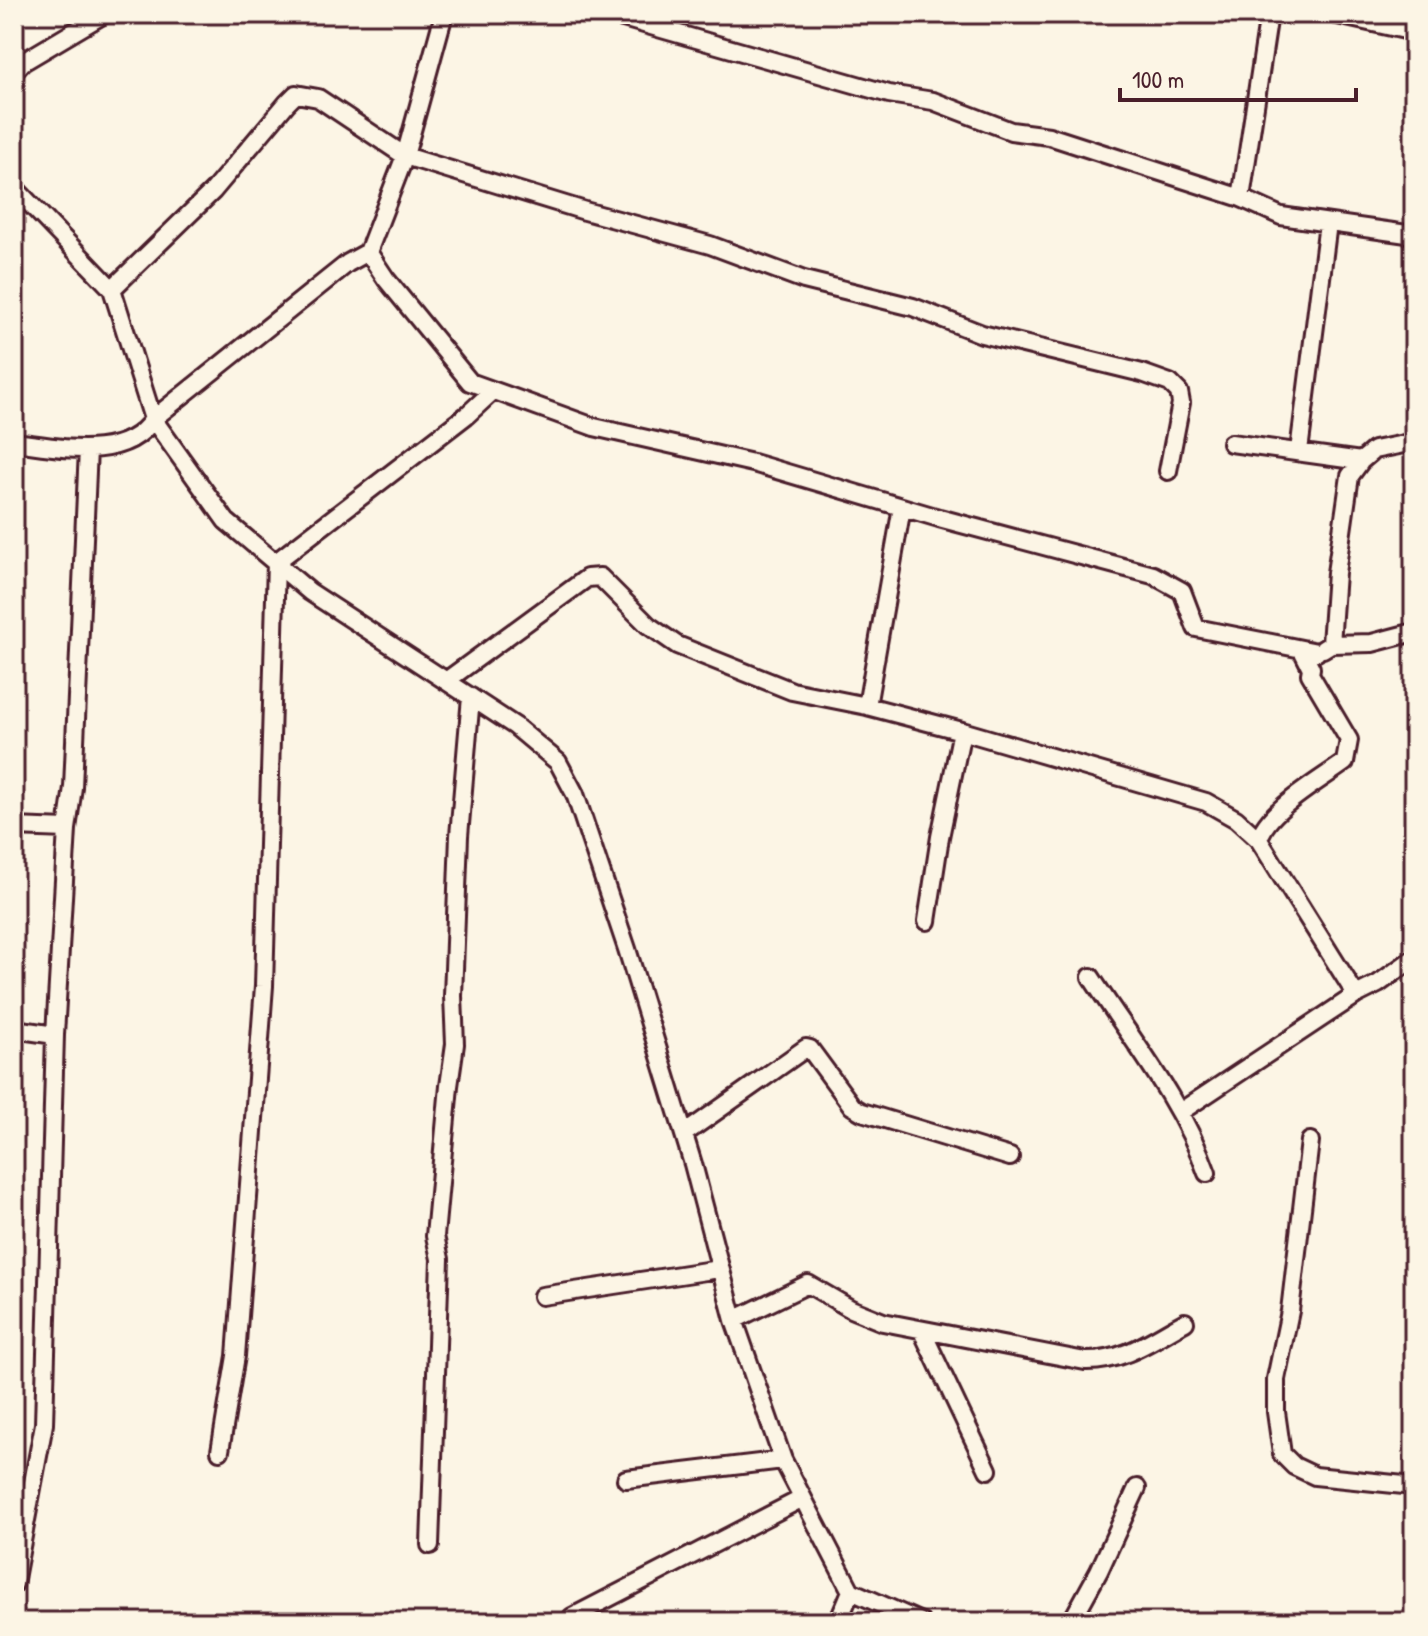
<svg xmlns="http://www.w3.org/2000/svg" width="1428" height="1636" font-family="'Patrick Hand',sans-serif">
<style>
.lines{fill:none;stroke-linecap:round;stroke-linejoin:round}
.street-casing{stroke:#4a1f2b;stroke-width:22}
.street{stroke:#fcf5e5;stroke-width:16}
</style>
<rect width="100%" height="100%" fill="#fcf5e5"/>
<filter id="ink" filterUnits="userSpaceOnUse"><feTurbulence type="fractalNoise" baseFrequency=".0125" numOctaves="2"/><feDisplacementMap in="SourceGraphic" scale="16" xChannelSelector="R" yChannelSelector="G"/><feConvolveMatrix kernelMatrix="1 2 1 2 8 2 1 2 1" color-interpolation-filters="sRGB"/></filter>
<g filter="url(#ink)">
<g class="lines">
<!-- street casing -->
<g class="street-casing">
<path id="street" d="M 609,14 L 889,94 L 933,101 L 1011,131 L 1049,136 L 1241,198 L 1281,216 L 1414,235
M 1333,14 L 1414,32
M 14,72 L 23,62 L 104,14
M 14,187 L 112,289 L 153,419 L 226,521 L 310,592 L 515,726 L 558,762 L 575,794 L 627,949 L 693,1164 L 734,1320 L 783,1460 L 851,1591 L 921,1622
M 1241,198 L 1269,14
M 368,252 L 386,279 L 470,382 L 594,427 L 753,463 L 939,518 L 1153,575 L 1182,591 L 1196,628 L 1317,652
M 112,289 L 213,191 L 287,103 L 296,94 L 318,98 L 405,156 L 585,211 L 710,245 L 804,280 L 913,307 L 982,334 L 1142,373 L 1170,383 L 1179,392 L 1181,403 L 1168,471
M 14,442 C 58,447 125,463 153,419 L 348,263 L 368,252 L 405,156 L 444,14
M 1231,443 L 1361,461
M 1299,451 L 1328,223
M 1331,644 L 1336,573 L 1350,476 L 1361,461 L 1374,450 L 1414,442
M 1323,649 L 1331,644 L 1372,643 L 1414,632
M 1302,650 L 1311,668 L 1310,674 L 1349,740 L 1345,762 C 1321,780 1265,811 1259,840 L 1356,995
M 446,681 L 587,578 L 600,577 L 648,625 L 677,645 L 792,691 L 867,706 L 962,731 L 1206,802 L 1236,819 L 1259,840
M 867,706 L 902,507
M 14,827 L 67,829 L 73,787 L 88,449
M 927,921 L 940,837 L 962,731
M 1091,977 C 1132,1040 1182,1102 1207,1173
M 14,1029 L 55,1035
M 1180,1112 L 1356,995 L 1378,984 L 1414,958
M 684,1134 L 806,1048 L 810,1049 L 852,1106 L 862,1112 L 1010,1157
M 1310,1141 L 1290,1311 L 1276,1379 L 1276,1412 L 1282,1454 L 1294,1466 L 1315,1476 L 1414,1486
M 542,1296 L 719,1269
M 734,1320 L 808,1284 L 851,1309 L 883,1322 L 1085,1361 C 1123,1362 1152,1340 1185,1322
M 922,1331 L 988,1470
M 220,1451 L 236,1356 L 264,986 L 276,562 L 467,415 L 493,391
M 626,1479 L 783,1460
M 430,1545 L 440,1259 L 435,1236 L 449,1086 L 455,1044 L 453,996 L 459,836 L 471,697
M 14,1584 L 44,1424 L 55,1035 L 67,829
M 572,1617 L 801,1499
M 838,1622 L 851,1591
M 1071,1622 L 1099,1571 L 1137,1488"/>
</g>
<!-- street -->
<use href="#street" class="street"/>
</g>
</g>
<!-- margin -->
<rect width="1428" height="1636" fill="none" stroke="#fcf5e5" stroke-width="48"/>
<rect x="24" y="24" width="1380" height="1588" fill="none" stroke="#4a1f2b" stroke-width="3" filter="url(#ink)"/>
<!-- scale -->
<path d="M1120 88v12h236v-12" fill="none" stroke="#4a1f2b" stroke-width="4"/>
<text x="1132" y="88" font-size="24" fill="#4a1f2b" stroke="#fcf5e5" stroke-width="6" paint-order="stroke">100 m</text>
</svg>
